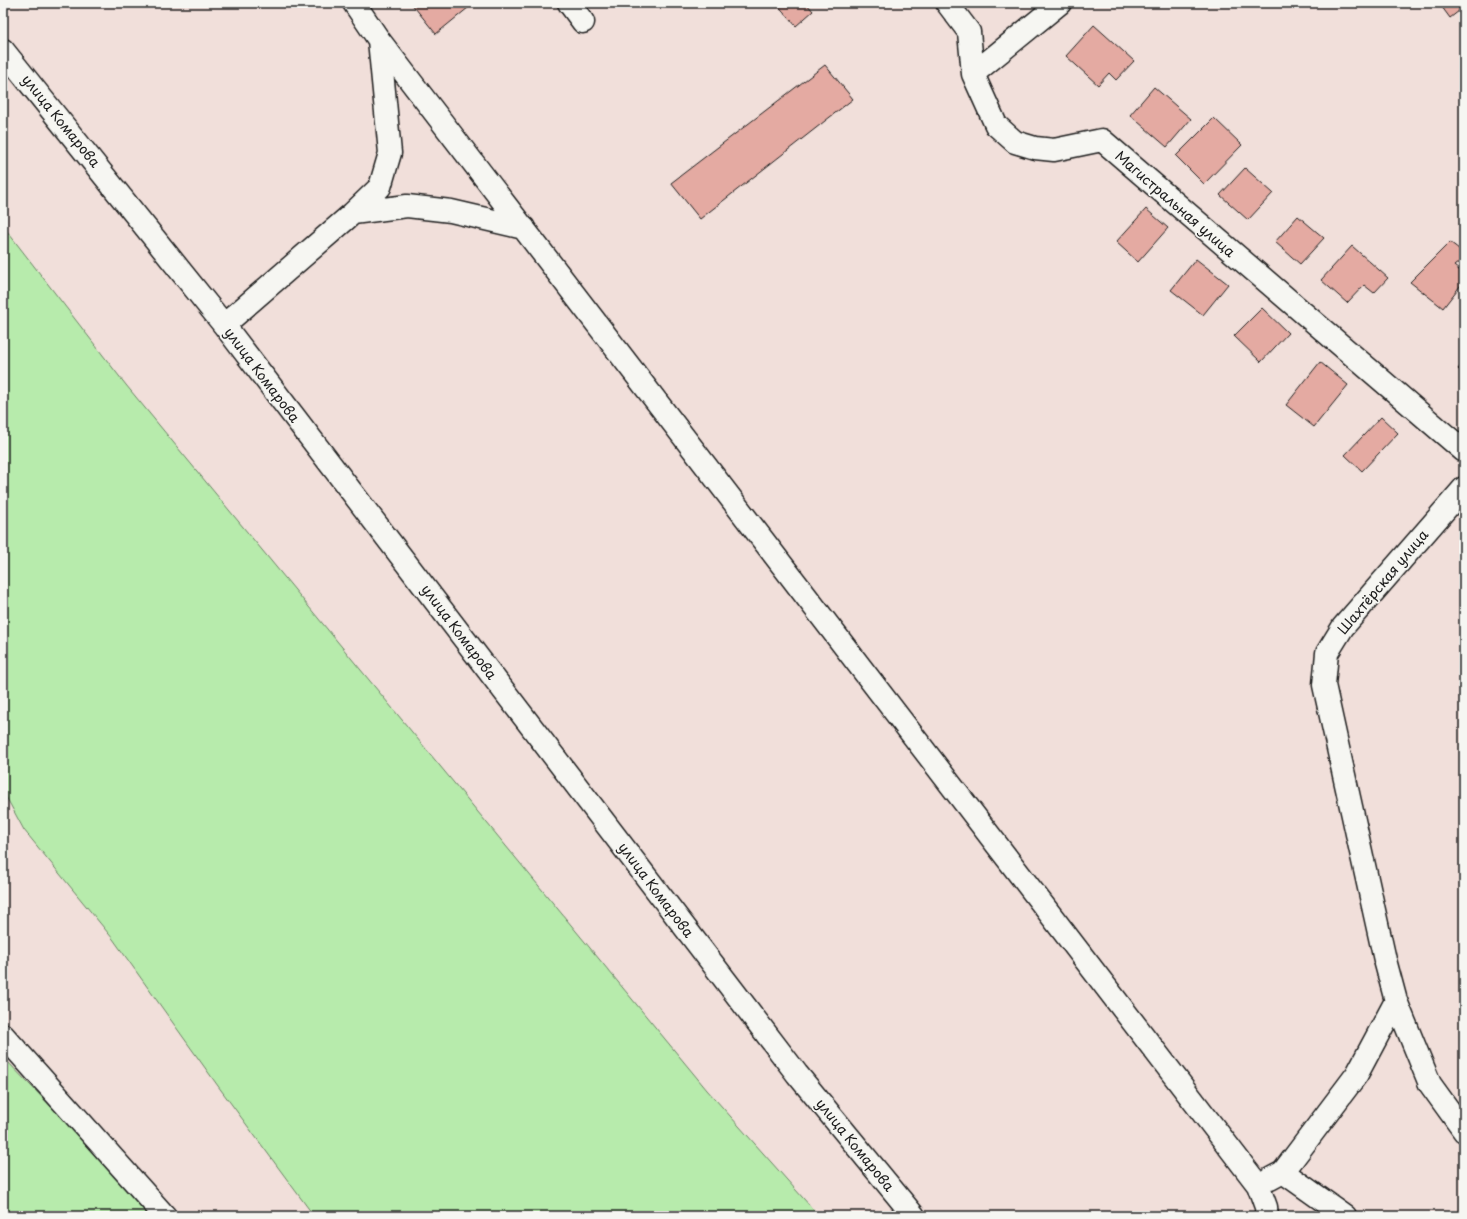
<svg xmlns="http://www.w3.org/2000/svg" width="1467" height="1219" font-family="'Playpen Sans',sans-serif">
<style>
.green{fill:#b7ebac;stroke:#6a8464}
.building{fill:#e4aaa2;stroke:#1c1c1c}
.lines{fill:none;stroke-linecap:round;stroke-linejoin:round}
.minor-casing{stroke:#1c1c1c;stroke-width:25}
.minor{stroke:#f6f6f2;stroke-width:22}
.labels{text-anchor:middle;stroke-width:3.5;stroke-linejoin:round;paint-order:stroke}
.street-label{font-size:14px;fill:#1c1c1c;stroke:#f6f6f2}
</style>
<rect width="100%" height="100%" fill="#f1dfda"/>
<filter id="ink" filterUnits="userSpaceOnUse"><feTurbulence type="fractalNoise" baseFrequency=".025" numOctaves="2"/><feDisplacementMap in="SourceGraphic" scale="8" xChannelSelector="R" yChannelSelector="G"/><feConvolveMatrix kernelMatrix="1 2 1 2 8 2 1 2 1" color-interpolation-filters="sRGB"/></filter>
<g filter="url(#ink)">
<!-- green -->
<path class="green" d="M 3,226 L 126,385 L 707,1090 L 819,1216 L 314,1216 L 218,1086 L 113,939 L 24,830 L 3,791 Z
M 3,1057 L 157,1216 L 3,1216 Z"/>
<!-- building -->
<path class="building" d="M 411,3 L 474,3 L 436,34 Z
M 776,3 L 806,3 L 813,11 L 796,26 Z
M 1439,3 L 1464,3 L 1464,7 L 1450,18 Z
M 1094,25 L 1134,61 L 1116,80 L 1109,73 L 1098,85 L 1066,56 Z
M 825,65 L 853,99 L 700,219 L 671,183 Z
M 1154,87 L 1191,119 L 1167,147 L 1130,115 Z
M 1214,118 L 1242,145 L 1204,184 L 1176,156 Z
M 1245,168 L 1273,193 L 1248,220 L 1220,195 Z
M 1146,209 L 1168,228 L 1138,262 L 1116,242 Z
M 1298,216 L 1324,238 L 1300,264 L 1275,242 Z
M 1450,242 L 1464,253 L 1464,258 L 1454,266 L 1464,274 L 1464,281 L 1443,308 L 1410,282 Z
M 1352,246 L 1388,278 L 1374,293 L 1364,285 L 1347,303 L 1321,280 Z
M 1196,259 L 1228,284 L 1203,315 L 1171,290 Z
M 1262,308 L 1288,333 L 1261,362 L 1234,336 Z
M 1320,362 L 1348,385 L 1314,427 L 1286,405 Z
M 1464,362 L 1464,374 L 1458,369 Z
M 1381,417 L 1398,433 L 1362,471 L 1345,455 Z"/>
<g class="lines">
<!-- minor casing -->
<g class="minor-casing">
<path id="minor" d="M 354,3 L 379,40 L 1258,1185 L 1266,1207 L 1267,1216
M 569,3 L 583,22
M 947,3 L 969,32 L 973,74 L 996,125 L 1015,142 L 1035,148 L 1054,150 L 1102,140 L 1464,451
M 3,50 L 224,325 L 797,1074 L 914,1216
M 973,74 L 1060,3
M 353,213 L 407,206 L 451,211 L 524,228
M 224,325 L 353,213 L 380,187 L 390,153 L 379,40
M 1464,488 L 1343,627 L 1327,653 L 1324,685 L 1385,960 L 1396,1001 L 1430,1084 L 1464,1131
M 3,1035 L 165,1216
M 1283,1172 L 1357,1074 L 1396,1001
M 1270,1179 L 1283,1172 L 1345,1216"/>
</g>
<!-- minor -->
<use href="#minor" class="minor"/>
</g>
</g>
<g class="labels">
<!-- street labels -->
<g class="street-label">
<text transform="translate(61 121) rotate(51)" y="5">улица Комарова</text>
<text transform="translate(1175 204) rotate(41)" y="5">Магистральная улица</text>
<text transform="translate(262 375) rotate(53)" y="5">улица Комарова</text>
<text transform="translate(1383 582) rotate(-50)" y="5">Шахтёрская улица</text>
<text transform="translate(459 632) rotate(53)" y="5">улица Комарова</text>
<text transform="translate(656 890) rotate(53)" y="5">улица Комарова</text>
<text transform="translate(855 1145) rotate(51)" y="5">улица Комарова</text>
</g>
</g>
<!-- margin -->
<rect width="1467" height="1219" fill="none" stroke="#f6f6f2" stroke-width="16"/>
<rect x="8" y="8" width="1451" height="1203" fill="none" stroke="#1c1c1c" stroke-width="1.5" filter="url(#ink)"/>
</svg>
